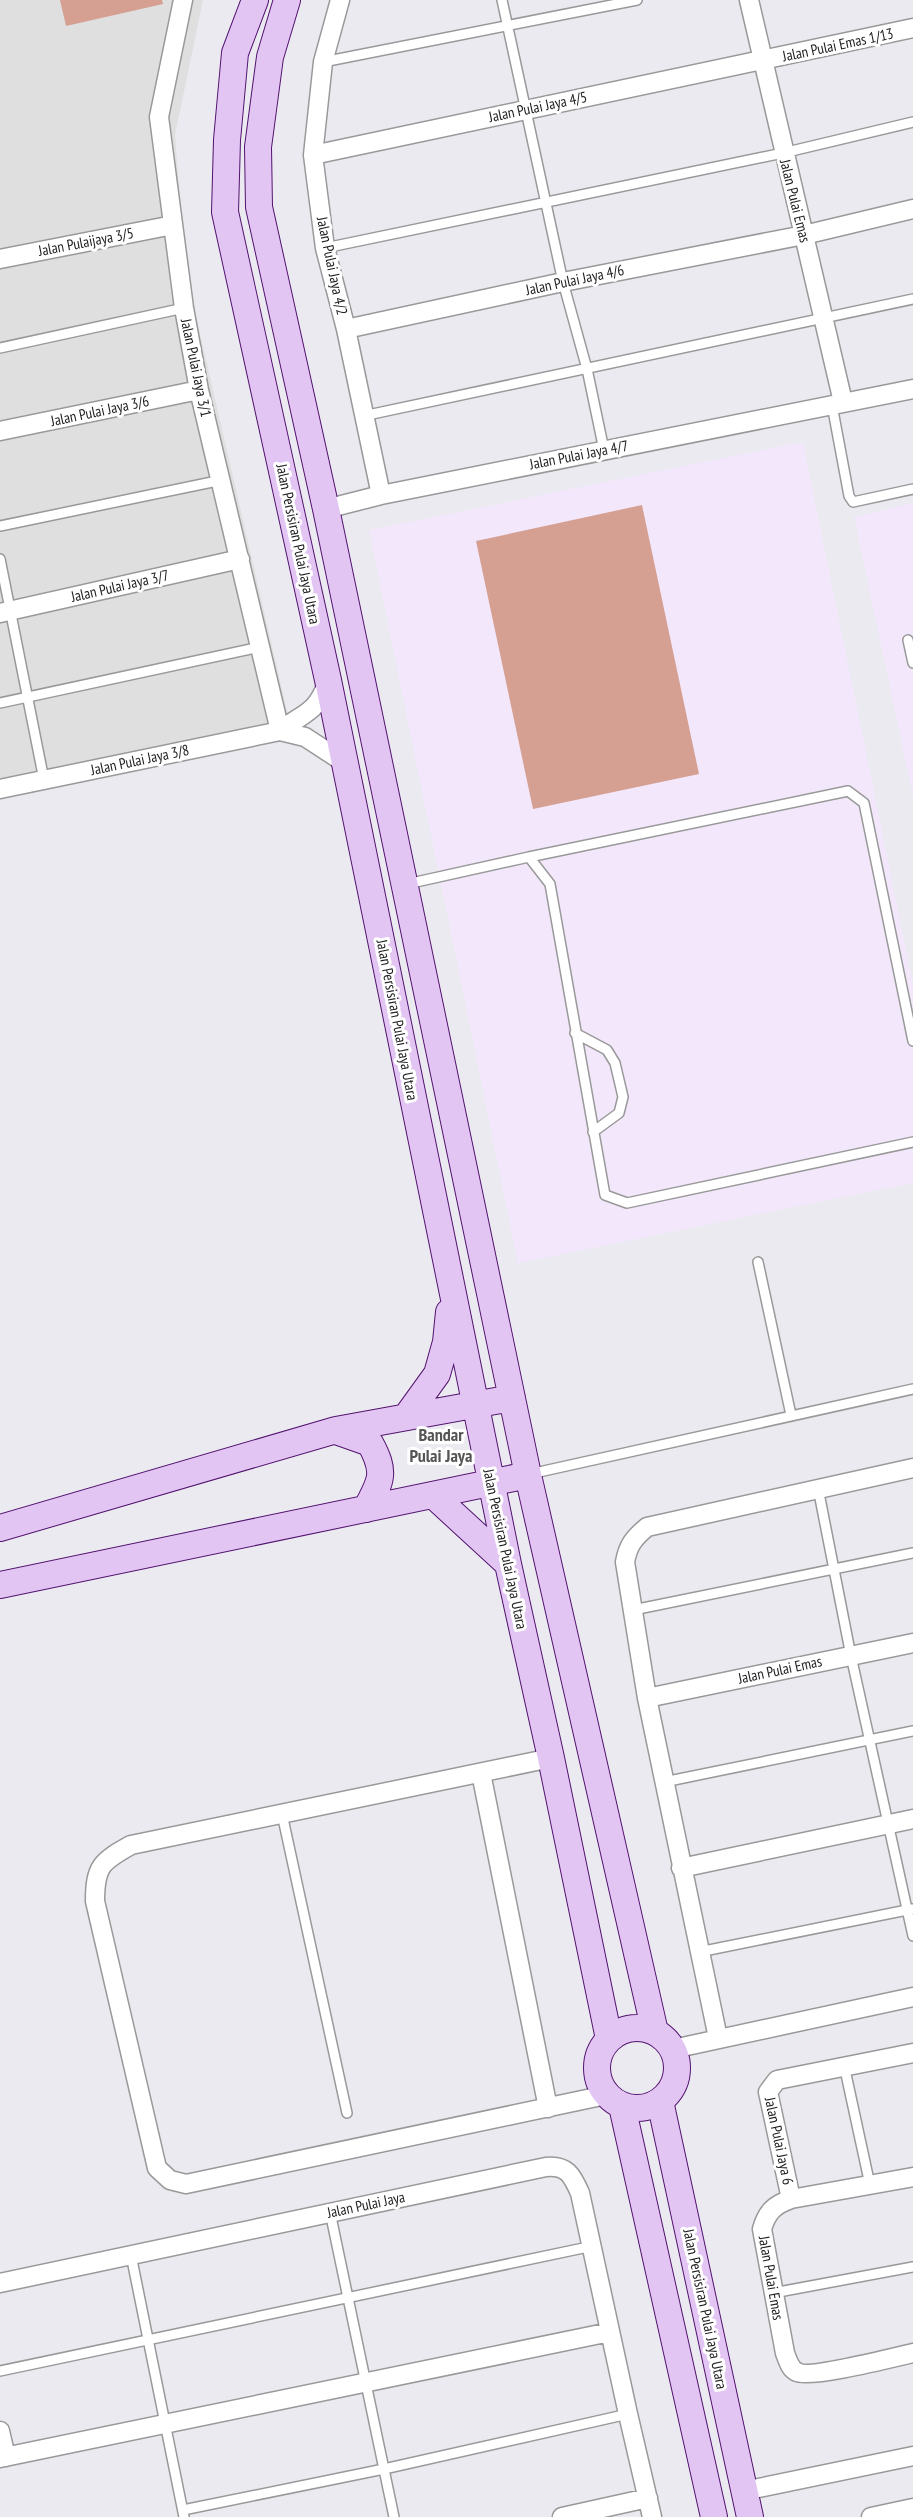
<svg xmlns="http://www.w3.org/2000/svg" width="913" height="2517" font-family="'PT Sans Narrow',sans-serif">
<style>
.residential{fill:#dfdfdf}
.education{fill:#f3e7fc}
.pitch{fill:#d5a092}
.lines{fill:none;stroke-linecap:round;stroke-linejoin:round}
.lane-casing{stroke:#999;stroke-width:12}
.street-casing{stroke:#999;stroke-width:21}
.secondary-casing{stroke:#52136e;stroke-width:28}
.lane{stroke:#fff;stroke-width:9}
.street{stroke:#fff;stroke-width:18}
.secondary{stroke:#e2c5f3;stroke-width:26}
.labels{text-anchor:middle;stroke-width:6;stroke-linejoin:round;paint-order:stroke}
.street-label{font-size:15px;fill:#222;stroke:#fff}
.quarter-label{font-size:18px;font-weight:bold;fill:#555;stroke:#fff}
</style>
<rect width="100%" height="100%" fill="#ebeaf1"/>
<!-- residential -->
<path class="residential" d="M 0,0 L 203,0 L 175,135 L 186,273 L 290,724 L 289,735 L 0,798 Z"/>
<!-- education -->
<path class="education" d="M 803,442 L 913,985 L 913,1183 L 518,1263 L 369,530 Z
M 913,503 L 913,796 L 854,517 Z"/>
<!-- pitch -->
<path class="pitch" d="M 60,0 L 162,0 L 163,4 L 66,26 Z
M 642,505 L 699,774 L 533,809 L 476,541 Z"/>
<g class="lines">
<!-- lane casing -->
<g class="lane-casing">
<path id="lane" d="M 502,0 L 563,282 L 587,369 L 604,450
M 323,62 L 637,0
M 325,248 L 783,153 L 913,122
M 0,348 L 184,308
M 832,405 L 849,496 L 853,502 L 913,489
M 363,416 L 913,299
M 0,526 L 222,480
M 0,559 L 44,780
M 908,640 L 913,663
M 0,703 L 260,647
M 529,857 L 848,791 L 864,803 L 913,1041
M 407,884 L 529,857 L 550,884 L 605,1195 L 627,1203 L 913,1142
M 575,1033 L 607,1050 L 615,1063 L 623,1097 L 619,1113 L 593,1132
M 758,1262 L 791,1415
M 530,1474 L 913,1389
M 818,1488 L 851,1656 L 913,1936
M 633,1610 L 913,1553
M 664,1782 L 913,1731
M 282,1814 L 347,2113
M 699,1952 L 912,1909
M 844,2065 L 870,2185
M 330,2212 L 394,2517
M 131,2255 L 184,2517
M 773,2293 L 913,2267
M 0,2371 L 593,2246
M 183,2510 L 384,2469 L 628,2414"/>
</g>
<!-- street casing -->
<g class="street-casing">
<path id="street" d="M 183,0 L 159,117 L 184,308 L 199,390 L 280,731
M 340,0 L 323,62 L 313,155 L 325,248 L 346,329 L 381,495
M 749,0 L 843,402
M 313,155 L 913,28
M 0,259 L 173,225
M 346,329 L 563,282 L 804,235 L 913,209
M 0,431 L 199,390
M 326,509 L 381,495 L 913,389
M 0,613 L 240,559
M 280,731 L 305,737 L 345,763
M 0,789 L 280,731 C 306,711 316,714 328,681
M 647,1698 L 913,1643
M 551,1758 L 131,1845 C 102,1861 95,1866 95,1901 L 157,2168 L 170,2180 L 186,2184 L 606,2095
M 481,1773 L 548,2108
M 681,1868 L 913,1819
M 718,2038 L 647,1698 L 625,1562 C 628,1545 634,1538 647,1527 L 913,1468
M 673,2049 L 913,1997
M 913,2177 L 791,2199 C 774,2205 767,2212 762,2229 L 785,2353 C 788,2361 790,2369 797,2372 C 809,2379 895,2357 913,2353
M 791,2199 L 768,2092 L 777,2080 L 913,2053
M 0,2283 L 546,2167 C 567,2165 572,2175 580,2193 L 628,2414 L 652,2517
M 0,2431 L 6,2457
M 0,2458 L 610,2332
M 744,2491 L 913,2456
M 562,2517 L 648,2498
M 871,2517 L 913,2508"/>
</g>
<!-- secondary casing -->
<g class="secondary-casing">
<path id="secondary" d="M 255,0 L 235,53 L 227,140 L 225,212 L 328,680 L 508,1564 L 551,1758 L 609,2039
M 287,0 L 270,57 L 258,147 L 259,207 L 326,509 L 528,1475 L 655,2032
M 406,1417 L 437,1374 L 446,1342 L 449,1312
M 336,1431 L 370,1443 C 386,1472 382,1480 366,1509
M 433,1495 L 508,1564
M 0,1528 L 336,1430 L 512,1398
M 0,1585 L 528,1475
M597 2068a40 40 0 1 1 80 0a40 40 0 1 1-80 0Z
M 660,2101 L 750,2517
M 622,2106 L 714,2517"/>
</g>
<!-- lane -->
<use href="#lane" class="lane"/>
<!-- street -->
<use href="#street" class="street"/>
<!-- secondary -->
<use href="#secondary" class="secondary"/>
</g>
<g class="labels">
<!-- street labels -->
<g class="street-label">
<text transform="translate(838 45) rotate(-12)" y="5">Jalan Pulai Emas 1/13</text>
<text transform="translate(538 107) rotate(-12)" y="5">Jalan Pulai Jaya 4/5</text>
<text transform="translate(795 201) rotate(76)" y="5">Jalan Pulai Emas</text>
<text transform="translate(86 242) rotate(-11)" y="5">Jalan Pulaijaya 3/5</text>
<text transform="translate(332 266) rotate(78)" y="5">Jalan Pulai Jaya 4/2</text>
<text transform="translate(575 280) rotate(-12)" y="5">Jalan Pulai Jaya 4/6</text>
<text transform="translate(196 368) rotate(78)" y="5">Jalan Pulai Jaya 3/1</text>
<text transform="translate(100 411) rotate(-12)" y="5">Jalan Pulai Jaya 3/6</text>
<text transform="translate(579 455) rotate(-11)" y="5">Jalan Pulai Jaya 4/7</text>
<text transform="translate(298 544) rotate(78)" y="5">Jalan Persisiran Pulai Jaya Utara</text>
<text transform="translate(120 586) rotate(-13)" y="5">Jalan Pulai Jaya 3/7</text>
<text transform="translate(140 760) rotate(-12)" y="5">Jalan Pulai Jaya 3/8</text>
<text transform="translate(397 1020) rotate(79)" y="5">Jalan Persisiran Pulai Jaya Utara</text>
<text transform="translate(505 1549) rotate(78)" y="5">Jalan Persisiran Pulai Jaya Utara</text>
<text transform="translate(780 1670) rotate(-12)" y="5">Jalan Pulai Emas</text>
<text transform="translate(779 2141) rotate(78)" y="5">Jalan Pulai Jaya 6</text>
<text transform="translate(366 2205) rotate(-12)" y="5">Jalan Pulai Jaya</text>
<text transform="translate(771 2278) rotate(80)" y="5">Jalan Pulai Emas</text>
<text transform="translate(705 2309) rotate(78)" y="5">Jalan Persisiran Pulai Jaya Utara</text>
</g>
<!-- quarter labels -->
<g class="quarter-label">
<text x="441" y="1441">Bandar<tspan x="441" dy="21">Pulai Jaya</tspan></text>
</g>
</g>
</svg>
